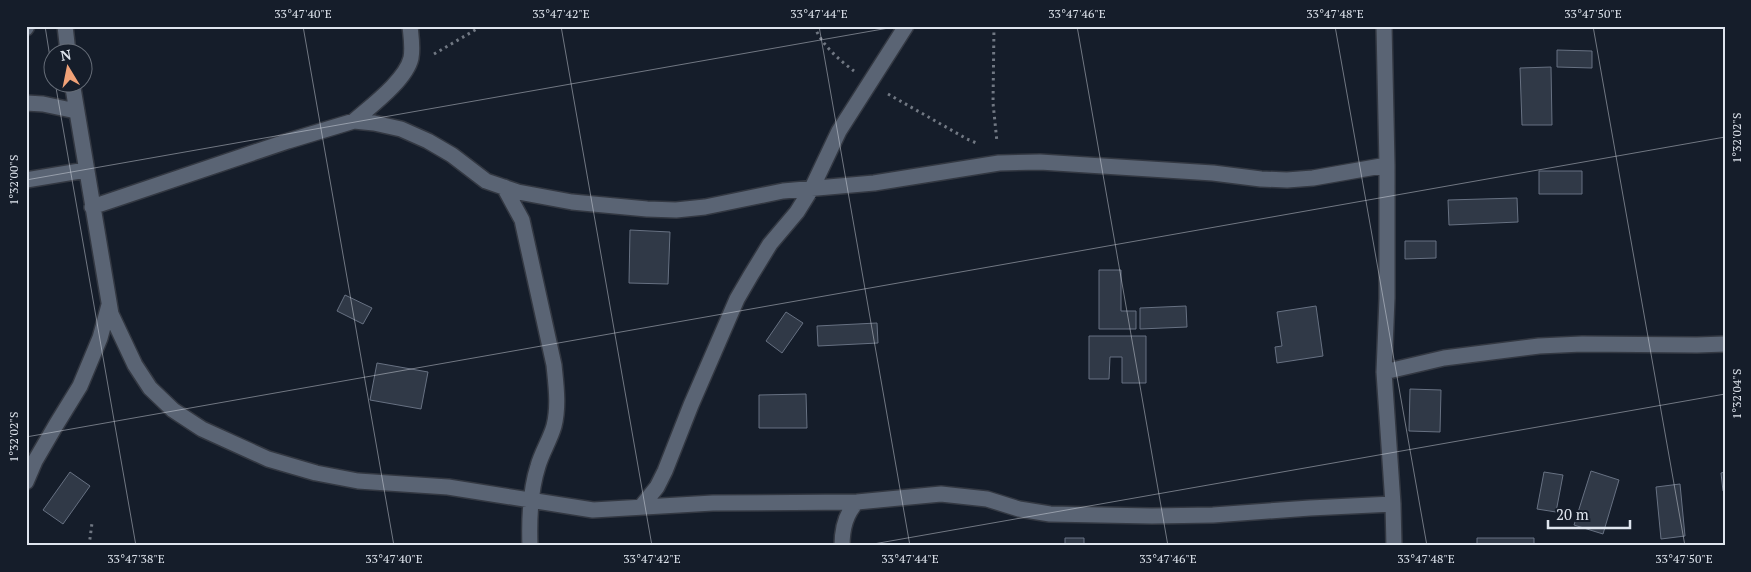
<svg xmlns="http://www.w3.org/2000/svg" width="1751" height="572" font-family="'PT Serif',serif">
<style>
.building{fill:#303947;stroke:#677182}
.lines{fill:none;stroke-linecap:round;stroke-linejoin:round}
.minor-casing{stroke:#333842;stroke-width:18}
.path{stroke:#717883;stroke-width:3;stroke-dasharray:2.5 4;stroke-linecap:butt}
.minor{stroke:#5a6474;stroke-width:15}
.ticks{fill:none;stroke:#dfe5ee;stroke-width:1;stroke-opacity:0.45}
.neatline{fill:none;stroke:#dfe5ee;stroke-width:2}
.ticks-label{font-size:12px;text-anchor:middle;fill:#dfe5ee}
</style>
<rect width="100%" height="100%" fill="#151d2a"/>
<!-- building -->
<path class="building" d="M 1557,50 L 1592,51 L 1592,68 L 1557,67 Z
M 1551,67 L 1552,125 L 1522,125 L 1520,68 Z
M 1539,171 L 1582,171 L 1582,194 L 1539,194 Z
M 1517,198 L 1518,222 L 1449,225 L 1448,200 Z
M 630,230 L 670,232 L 668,284 L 629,283 Z
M 1405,241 L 1436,241 L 1436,258 L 1405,259 Z
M 1099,270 L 1121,270 L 1121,311 L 1136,311 L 1136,329 L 1099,329 Z
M 345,295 L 372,308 L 363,324 L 337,311 Z
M 1186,306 L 1187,327 L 1140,329 L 1140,308 Z
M 1316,306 L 1323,356 L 1277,363 L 1275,347 L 1282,346 L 1277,312 Z
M 786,312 L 803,323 L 782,353 L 766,341 Z
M 877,323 L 878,343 L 818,346 L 817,326 Z
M 1089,336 L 1146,336 L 1146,383 L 1122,383 L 1122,357 L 1110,357 L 1109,379 L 1089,379 Z
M 377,363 L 428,372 L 421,409 L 370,400 Z
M 1410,389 L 1441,390 L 1440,432 L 1409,431 Z
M 806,394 L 807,428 L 759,428 L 759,395 Z
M 1591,471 L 1619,480 L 1603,534 L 1574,525 Z
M 70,472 L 90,486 L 63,524 L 43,510 Z
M 1544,472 L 1563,475 L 1556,512 L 1537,509 Z
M 1725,472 L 1725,491 L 1723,491 L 1721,473 Z
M 1680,484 L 1685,536 L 1661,539 L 1656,487 Z
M 1065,538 L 1084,538 L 1084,546 L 1065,546 Z
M 1477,538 L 1534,538 L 1534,546 L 1477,546 Z"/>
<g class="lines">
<!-- minor casing -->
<g class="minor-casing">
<path id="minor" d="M 65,26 L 68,52
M 1384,26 L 1387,165 L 1387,298 L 1384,372 L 1393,504 L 1394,546
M 26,28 L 27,26
M 72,82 L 111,314 L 135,365 L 150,388 L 173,410 L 202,429 L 268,459 L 316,473 L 358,481 L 448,487 L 593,510 L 713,503 L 857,502 L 941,494 L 987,499 L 1019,509 L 1050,514 L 1152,516 L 1213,515 L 1310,508 L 1393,504
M 26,103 L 43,104 L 76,111
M 354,121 C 371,106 406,80 411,58 C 413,47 411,36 410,26
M 26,180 L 86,170
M 504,187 L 522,220 L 554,365 C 556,385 559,406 554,426 C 550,440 542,452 538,466 C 530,491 529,519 530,546
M 92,207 L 288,141 L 354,121 L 374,123 L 401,129 L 428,141 L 452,155 L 486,181 L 518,192 L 572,202 L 647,209 L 676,210 L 705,207 L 783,191 L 874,183 L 999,163 L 1040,162 L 1213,173 L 1261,179 L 1287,180 L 1313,178 L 1387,165
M 1384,372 L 1444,358 L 1539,346 L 1582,344 L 1697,345 L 1725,344
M 26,482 L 35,461 L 56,425 L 80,386 L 100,338 L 109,305
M 641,507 L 657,487 L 665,471 L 691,405 L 737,299 L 751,275 L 770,244 L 797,212 L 812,188 L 839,131 L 906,26
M 842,546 C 842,529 845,514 857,502"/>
</g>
<!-- path -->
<path class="path" d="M 814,26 C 822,45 838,59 854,71
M 994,26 L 993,103 L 997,142
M 434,54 L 482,26
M 888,94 L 967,139 L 979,144
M 89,546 L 92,523"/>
<!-- minor -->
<use href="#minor" class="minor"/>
</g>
<!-- ticks -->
<path class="ticks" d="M 45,26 L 52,70M 303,26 L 394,546M 561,26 L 652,546M 819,26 L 910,546M 1077,26 L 1168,546M 1335,26 L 1427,546M 1593,26 L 1685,546M 55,82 L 136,546M 26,180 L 900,26M 26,437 L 1725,137M 862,546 L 1725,394"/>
<!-- border -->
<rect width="1751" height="572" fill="none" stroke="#151d2a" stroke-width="55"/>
<!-- north arrow -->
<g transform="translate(68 68) rotate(350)"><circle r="24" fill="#151d2a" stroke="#666d78"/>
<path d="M0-4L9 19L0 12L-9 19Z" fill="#f0a278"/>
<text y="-8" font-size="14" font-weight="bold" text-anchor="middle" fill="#dfe5ee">N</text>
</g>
<!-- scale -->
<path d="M1548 520v8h82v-8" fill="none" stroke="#dfe5ee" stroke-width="2.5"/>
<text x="1556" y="520" font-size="15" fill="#dfe5ee" stroke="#151d2a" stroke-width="4" paint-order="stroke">20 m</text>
<rect x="28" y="28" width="1696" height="516" class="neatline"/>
<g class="ticks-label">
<text x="303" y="18">33°47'40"E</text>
<text x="561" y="18">33°47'42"E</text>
<text x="819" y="18">33°47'44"E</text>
<text x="1077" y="18">33°47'46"E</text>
<text x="1335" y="18">33°47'48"E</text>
<text x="1593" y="18">33°47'50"E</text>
<text transform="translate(1737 138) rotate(-90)" y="4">1°32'02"S</text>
<text transform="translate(14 180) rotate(-90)" y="4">1°32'00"S</text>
<text transform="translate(1737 394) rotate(-90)" y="4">1°32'04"S</text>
<text transform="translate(14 437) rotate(-90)" y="4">1°32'02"S</text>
<text x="136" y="563">33°47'38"E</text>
<text x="394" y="563">33°47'40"E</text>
<text x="652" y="563">33°47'42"E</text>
<text x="910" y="563">33°47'44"E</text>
<text x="1168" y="563">33°47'46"E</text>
<text x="1426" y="563">33°47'48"E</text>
<text x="1684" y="563">33°47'50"E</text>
</g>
</svg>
